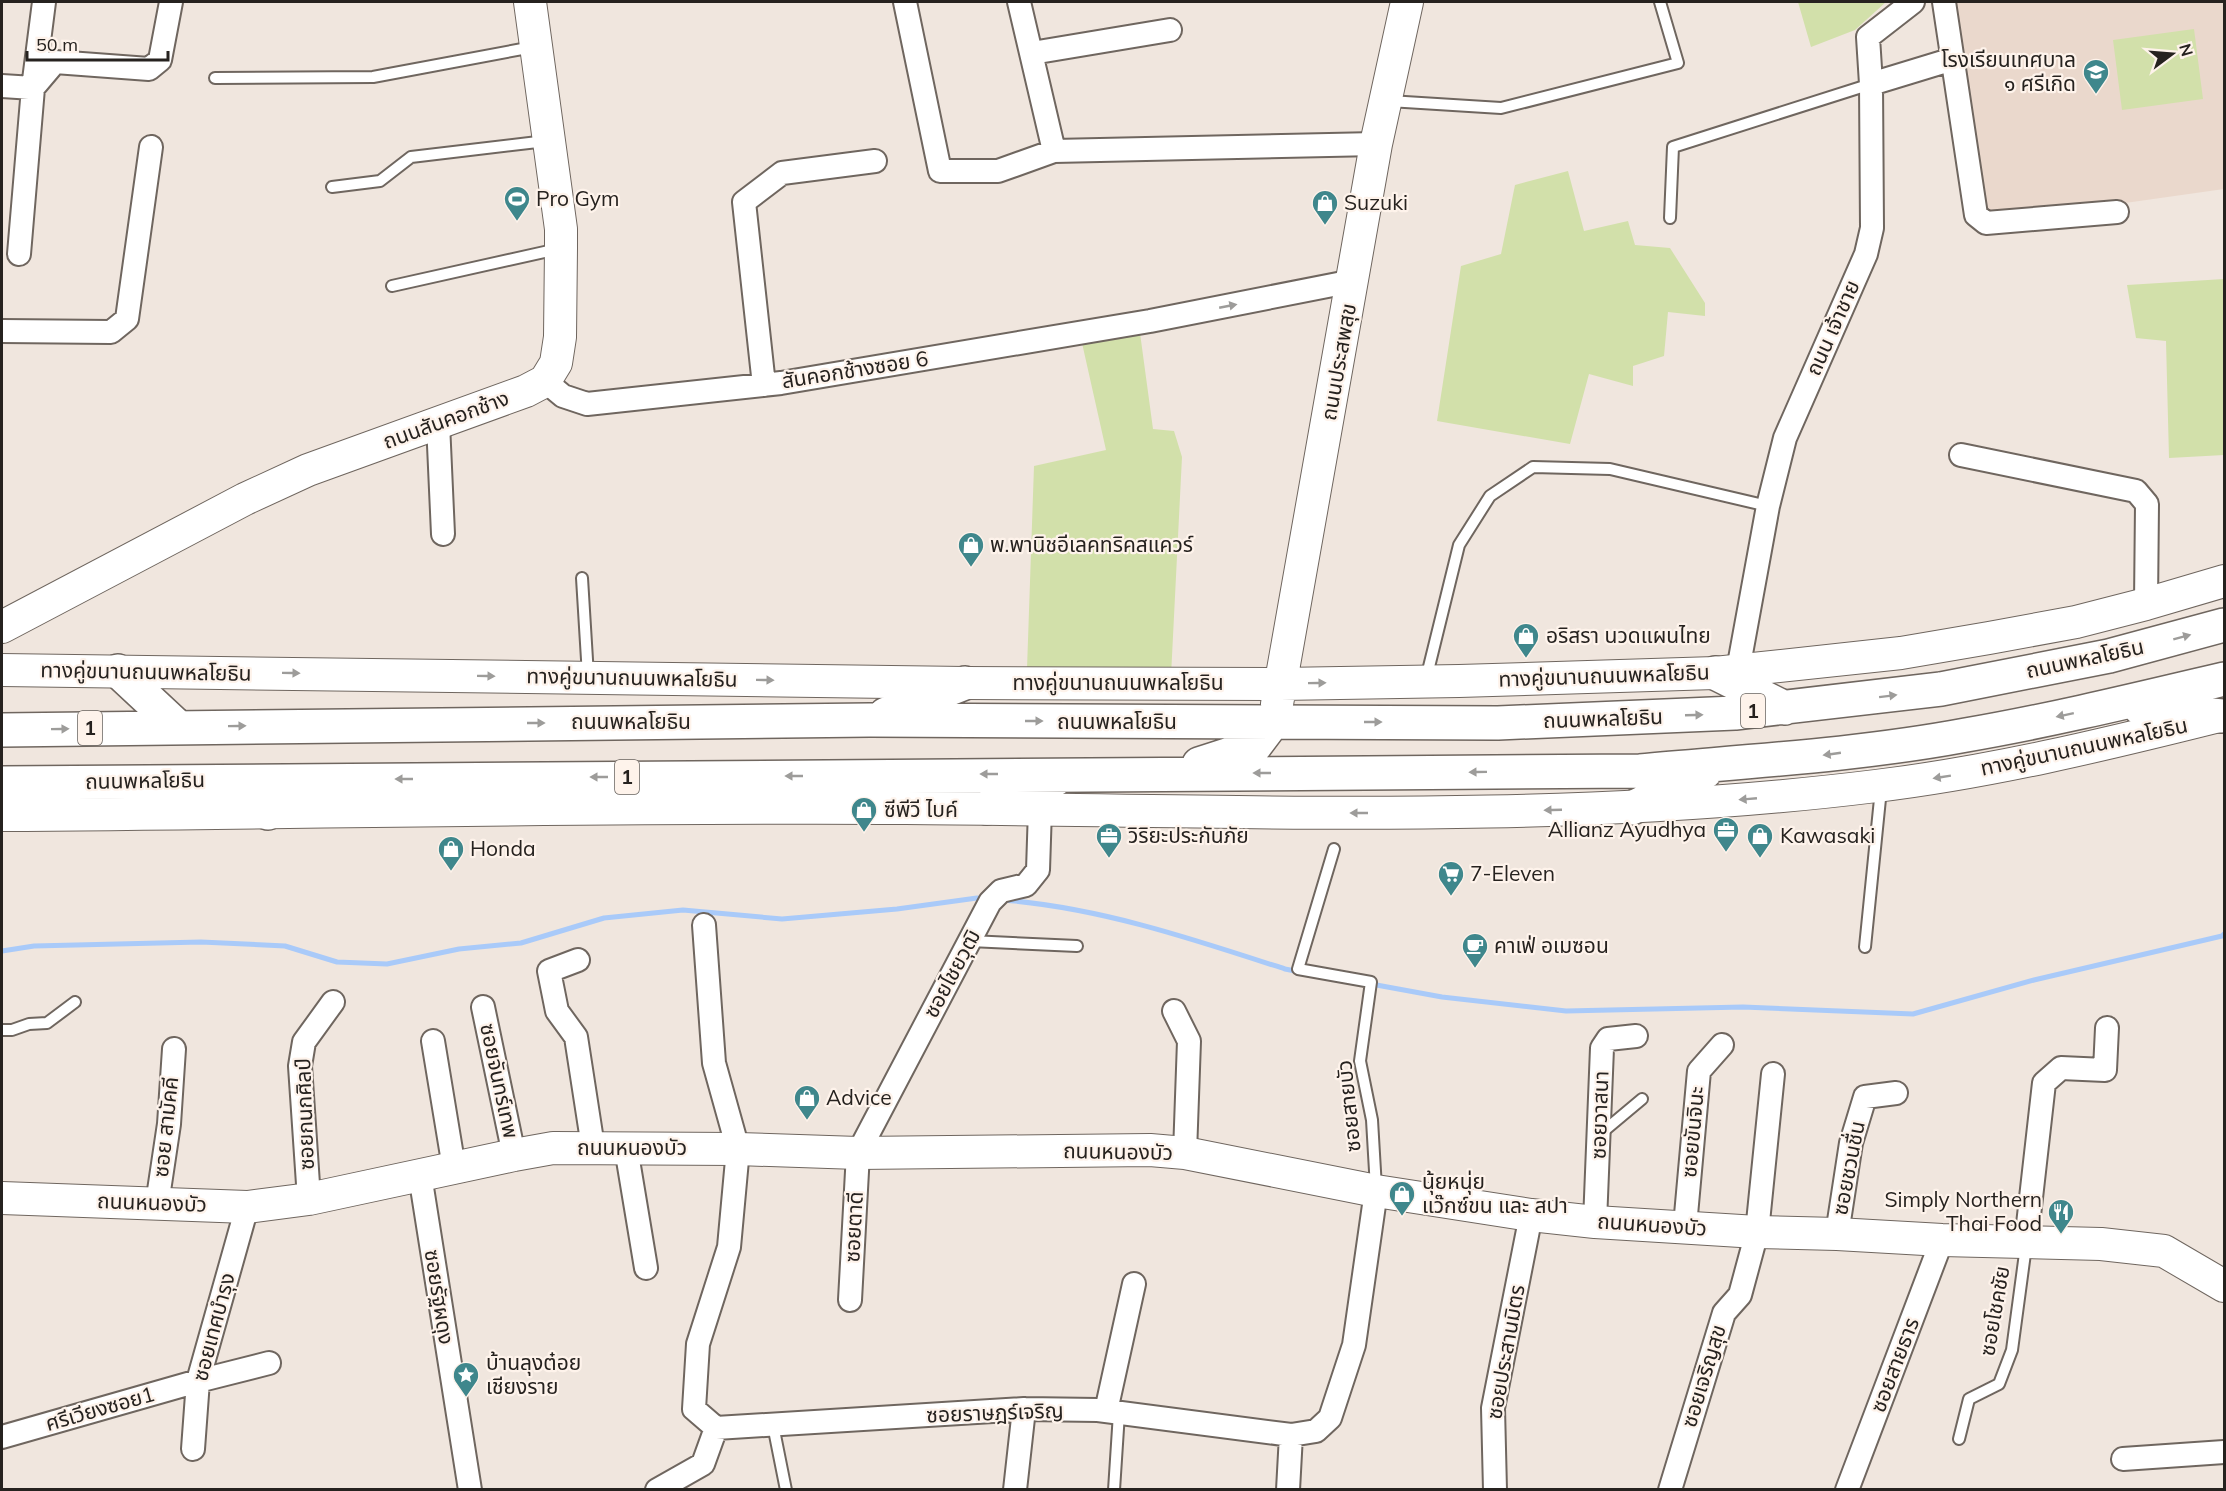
<svg xmlns="http://www.w3.org/2000/svg" width="2226" height="1491" font-family="Mulish,'Noto Sans Thai',sans-serif">
<style>
.built{fill:#ead8cc}
.green{fill:#d2e0aa}
.lines{fill:none;stroke-linecap:round;stroke-linejoin:round}
.stream{stroke:#a9caf9;stroke-width:5}
.lane-casing{stroke:#6f665f;stroke-width:14}
.street-casing{stroke:#6f665f;stroke-width:26}
.secondary-casing{stroke:#6f665f;stroke-width:34}
.primary-casing{stroke:#6f665f;stroke-width:36}
.lane{stroke:#fff;stroke-width:10}
.street{stroke:#fff;stroke-width:22}
.secondary{stroke:#fff;stroke-width:32}
.primary{stroke:#fff;stroke-width:33}
.oneway{fill:#9d9c9a}
.labels{text-anchor:middle;stroke-width:4.5;stroke-linejoin:round;paint-order:stroke}
.shield{fill:#fef3eb;stroke:#67615c;stroke-width:1.5}
.shield-label{font-size:20px;font-weight:bold;fill:#26221f}
.poi-label{font-size:21px;fill:#26221f;stroke:#fef3eb;text-anchor:start}
.street-label{font-size:21px;fill:#26221f;stroke:#fef3eb}
</style>
<rect width="100%" height="100%" fill="#f0e6de"/>
<!-- built -->
<path class="built" d="M 1953,2 L 2224,2 L 2224,189 L 2111,205 L 1985,215 Z"/>
<!-- green -->
<path class="green" d="M 1798,2 L 1886,2 L 1855,30 L 1811,47 Z
M 2194,29 L 2203,99 L 2122,110 L 2113,40 Z
M 1568,171 L 1584,231 L 1628,221 L 1635,245 L 1670,248 L 1705,303 L 1705,316 L 1668,312 L 1664,356 L 1633,366 L 1633,386 L 1589,374 L 1570,444 L 1437,421 L 1461,266 L 1501,254 L 1515,185 Z
M 2224,279 L 2224,455 L 2169,458 L 2166,341 L 2136,338 L 2127,285 Z
M 1140,333 L 1153,429 L 1174,431 L 1182,457 L 1171,676 L 1027,669 L 1034,466 L 1106,450 L 1082,343 Z"/>
<g class="lines">
<!-- stream -->
<path class="stream" d="M 1004,900 C 1101,908 1193,939 1285,969 L 1300,972
M 2,951 L 34,946 L 201,942 L 285,946 L 337,962 L 387,964 L 459,949 L 521,943 L 604,918 L 683,910 L 782,919 L 897,909 L 977,898 L 986,899
M 1371,984 L 1442,997 L 1566,1011 L 1743,1007 L 1913,1014 L 2034,980 L 2222,936 L 2224,934"/>
<!-- lane casing -->
<g class="lane-casing">
<path id="lane" d="M 215,78 L 373,77 L 533,47
M 1389,101 L 1501,108 L 1678,63 L 1660,2
M 332,187 L 380,181 L 411,157 L 546,141
M 1670,218 L 1673,147 L 1871,84
M 392,286 L 558,249
M 582,578 L 588,676
M 1426,679 L 1459,545 L 1490,496 L 1533,467 L 1610,469 L 1768,506
M 1334,849 L 1298,969 L 1371,982 L 1360,1061 L 1372,1120 L 1376,1188
M 970,941 L 1077,946
M 1865,947 L 1881,789
M 2,1030 L 12,1030 L 29,1024 L 47,1023 L 75,1002
M 1599,1135 L 1642,1099
M 773,1425 L 786,1490
M 1959,1439 L 1969,1399 L 1999,1384 L 2012,1350 L 2026,1246
M 1114,1490 L 1119,1413"/>
</g>
<!-- street casing -->
<g class="street-casing">
<path id="street" d="M 905,2 L 940,171 L 998,171 L 1054,151 L 1376,144
M 1019,2 L 1054,151
M 1944,2 L 1976,215 L 1986,223 L 2117,212
M 1032,53 L 1170,30
M 1871,84 L 1953,59
M 2,86 L 33,88 L 55,62 L 149,69 L 160,60 L 171,2
M 19,254 L 33,88 L 44,2
M 2,331 L 111,332 L 127,319 L 151,147
M 545,381 L 563,396 L 587,404 L 781,383 L 1150,321 L 1353,281
M 764,385 L 744,202 L 782,173 L 875,161
M 438,423 L 443,534
M 1961,455 L 2136,491 L 2147,504 L 2146,604
M 1738,670 L 1768,506 L 1785,438 L 1866,254 L 1872,228 L 1871,84 L 1868,37 L 1913,2
M 704,925 L 714,1063 L 738,1149 L 729,1247 L 698,1344 L 694,1409 L 716,1428 L 1024,1409 L 1098,1410 L 1291,1435 L 1316,1431 L 1330,1418 L 1354,1345 L 1376,1191
M 578,960 L 549,971 L 557,1011 L 576,1037 L 593,1147
M 483,1007 L 514,1155
M 1174,1011 L 1189,1041 L 1185,1153
M 433,1041 L 454,1168
M 626,1148 L 646,1268
M 420,1175 L 470,1490
M 309,1199 L 300,1066 L 304,1042 L 333,1002
M 157,1204 L 169,1124 L 174,1049
M 1595,1222 L 1602,1048 L 1608,1039 L 1636,1036
M 1685,1226 L 1699,1071 L 1722,1045
M 1837,1234 L 1851,1143 L 1865,1097 L 1896,1093
M 2026,1242 L 2044,1083 L 2061,1068 L 2105,1070 L 2107,1028
M 850,1300 L 858,1153 L 990,902 L 1001,891 L 1026,885 L 1038,870 L 1040,809
M 1106,1411 L 1134,1284
M 2,1437 L 198,1381 L 269,1363
M 193,1449 L 198,1381 L 247,1207
M 2123,1459 L 2224,1452
M 657,1490 L 703,1464 L 716,1428
M 1015,1490 L 1024,1409
M 1288,1490 L 1291,1435
M 1495,1490 L 1493,1408 L 1531,1215
M 1670,1490 L 1724,1313 L 1740,1295 L 1757,1232 L 1773,1074
M 1847,1490 L 1942,1240"/>
</g>
<!-- secondary casing -->
<g class="secondary-casing">
<path id="secondary" d="M 2,627 L 245,499 L 308,470 L 526,391 L 545,381 L 556,363 L 560,337 L 561,248 L 561,229 L 530,2
M 2,670 L 965,683 L 1281,684 L 1459,681 L 1715,673 L 1901,653 L 1989,638 L 2076,622 L 2146,604 L 2224,581
M 1277,704 L 1376,144 L 1407,2
M 2,815 C 303,813 604,806 906,808 C 1229,810 1554,826 1876,786 C 1991,772 2103,745 2215,717
M 2,1198 L 247,1207 L 309,1199 L 514,1155 L 553,1148 L 738,1149 L 858,1153 L 1150,1150 L 1185,1153 L 1376,1191 L 1531,1215 L 1595,1222 L 1757,1232 L 1837,1234 L 1942,1240 L 2101,1244 L 2164,1251 L 2224,1286"/>
</g>
<!-- primary casing -->
<g class="primary-casing">
<path id="primary" d="M 118,671 L 178,727
M 1715,673 L 1785,708
M 2140,708 L 2222,716
M 886,714 L 965,683
M 2,730 L 870,720 L 1498,723 L 1735,713 L 1941,689 L 2109,656 L 2224,625
M 1199,764 L 1255,746 L 1273,722
M 2,783 L 1640,771 C 1749,761 1859,755 1966,735 C 2053,720 2139,699 2224,679
M 203,787 L 268,813
M 987,808 L 1056,779
M 1632,808 L 1705,772"/>
</g>
<!-- lane -->
<use href="#lane" class="lane"/>
<!-- street -->
<use href="#street" class="street"/>
<!-- secondary -->
<use href="#secondary" class="secondary"/>
<!-- primary -->
<use href="#primary" class="primary"/>
</g>
<!-- one-way arrows -->
<defs><path id="oneway-solid" d="M-6-.8H1V-3.2L6.5 0L1 3.2V.8H-6Z" transform="scale(1.5)"/></defs>
<g class="oneway">
<use href="#oneway-solid" transform="translate(1228 306) rotate(-11)"/>
<use href="#oneway-solid" transform="translate(2182 637) rotate(-15)"/>
<use href="#oneway-solid" transform="translate(291 673) rotate(1)"/>
<use href="#oneway-solid" transform="translate(486 676) rotate(1)"/>
<use href="#oneway-solid" transform="translate(765 680) rotate(1)"/>
<use href="#oneway-solid" transform="translate(1317 683) rotate(-1)"/>
<use href="#oneway-solid" transform="translate(1888 696) rotate(-7)"/>
<use href="#oneway-solid" transform="translate(1694 715) rotate(-2)"/>
<use href="#oneway-solid" transform="translate(2065 715) rotate(168)"/>
<use href="#oneway-solid" transform="translate(1034 721)"/>
<use href="#oneway-solid" transform="translate(1373 722)"/>
<use href="#oneway-solid" transform="translate(536 723)"/>
<use href="#oneway-solid" transform="translate(237 726) rotate(-1)"/>
<use href="#oneway-solid" transform="translate(60 729) rotate(-1)"/>
<use href="#oneway-solid" transform="translate(1832 754) rotate(172)"/>
<use href="#oneway-solid" transform="translate(1478 772) rotate(179)"/>
<use href="#oneway-solid" transform="translate(1262 773) rotate(-180)"/>
<use href="#oneway-solid" transform="translate(989 774) rotate(180)"/>
<use href="#oneway-solid" transform="translate(794 776) rotate(180)"/>
<use href="#oneway-solid" transform="translate(599 777) rotate(180)"/>
<use href="#oneway-solid" transform="translate(1942 777) rotate(171)"/>
<use href="#oneway-solid" transform="translate(404 779) rotate(180)"/>
<use href="#oneway-solid" transform="translate(1748 799) rotate(175)"/>
<use href="#oneway-solid" transform="translate(1553 810) rotate(178)"/>
<use href="#oneway-solid" transform="translate(1359 813) rotate(180)"/>
</g>
<!-- icons -->
<defs>
<g id="school-pin" transform="scale(1.35)"><path d="M0 17L-7.5 6A9.5 9.5 0 1 1 7.5 6Z" fill="#3f878c" stroke="#fef3eb"/><path d="M0-5L7-2L0 1L-7-2ZM-4 1L0 2.5L4 1V4Q0 6-4 4Z" fill="#fff"/></g>
<g id="stadium-pin" transform="scale(1.35)"><path d="M0 17L-7.5 6A9.5 9.5 0 1 1 7.5 6Z" fill="#3f878c" stroke="#fef3eb"/><path d="M0-5a6.5 5 0 1 0 0 10a6.5 5 0 1 0 0-10ZM-3.5-1.8h7v3.6h-7Z" fill="#fff"/></g>
<g id="shop-pin" transform="scale(1.35)"><path d="M0 17L-7.5 6A9.5 9.5 0 1 1 7.5 6Z" fill="#3f878c" stroke="#fef3eb"/><path d="M-5-2.5h2.3a2.7 3.5 0 0 1 5.4 0H5L5.5 6h-11ZM-1.5-2.5h3a1.5 2.3 0 0 0-3 0Z" fill="#fff"/></g>
<g id="office-pin" transform="scale(1.35)"><path d="M0 17L-7.5 6A9.5 9.5 0 1 1 7.5 6Z" fill="#3f878c" stroke="#fef3eb"/><path d="M-6-3h4V-5.5h4V-3h4V5H-6ZM-1-4.5V-3h2v-1.5ZM-6 0V1H6V0Z" fill="#fff"/></g>
<g id="supermarket-pin" transform="scale(1.35)"><path d="M0 17L-7.5 6A9.5 9.5 0 1 1 7.5 6Z" fill="#3f878c" stroke="#fef3eb"/><path d="M-6-5.5h2.5l.6 2H6L4.5 2H-2.5L-4.4-4H-6ZM-1.5 3.2a1.3 1.3 0 1 0 .1 0ZM3 3.2a1.3 1.3 0 1 0 .1 0Z" fill="#fff"/></g>
<g id="cafe-pin" transform="scale(1.35)"><path d="M0 17L-7.5 6A9.5 9.5 0 1 1 7.5 6Z" fill="#3f878c" stroke="#fef3eb"/><path d="M-5.5-4.5H6V0H3Q3 3.5 0 3.5H-2.5Q-5.5 3.5-5.5 0ZM3-3.2v2h1.7v-2ZM-6 4.5H4V6H-6Z" fill="#fff"/></g>
<g id="restaurant-pin" transform="scale(1.35)"><path d="M0 17L-7.5 6A9.5 9.5 0 1 1 7.5 6Z" fill="#3f878c" stroke="#fef3eb"/><path d="M-5-6h1v4h1v-4h1v4h1v-4h1v5L-1.5 .5V6h-2V.5L-5-1ZM5-6V6H3V1.5H1.5Q1.5-4 5-6Z" fill="#fff"/></g>
<g id="sight-pin" transform="scale(1.35)"><path d="M0 17L-7.5 6A9.5 9.5 0 1 1 7.5 6Z" fill="#3f878c" stroke="#fef3eb"/><path d="M0-6L1.8-2.2L6-1.7L2.9 1.2L3.7 5.4L0 3.3L-3.7 5.4L-2.9 1.2L-6-1.7L-1.8-2.2Z" fill="#fff"/></g>
</defs>
<g fill-rule="evenodd">
<use href="#school-pin" x="2096" y="72"/>
<use href="#stadium-pin" x="517" y="199"/>
<use href="#shop-pin" x="1325" y="203"/>
<use href="#shop-pin" x="971" y="545"/>
<use href="#shop-pin" x="1526" y="636"/>
<use href="#shop-pin" x="864" y="810"/>
<use href="#office-pin" x="1726" y="830"/>
<use href="#office-pin" x="1109" y="836"/>
<use href="#shop-pin" x="1760" y="836"/>
<use href="#shop-pin" x="451" y="849"/>
<use href="#supermarket-pin" x="1451" y="874"/>
<use href="#cafe-pin" x="1475" y="946"/>
<use href="#shop-pin" x="807" y="1098"/>
<use href="#shop-pin" x="1402" y="1194"/>
<use href="#restaurant-pin" x="2061" y="1212"/>
<use href="#sight-pin" x="466" y="1375"/>
</g>
<g class="labels">
<!-- shield labels -->
<g class="shield">
<rect x="1741" y="694" width="24" height="34" rx="4.5"/>
<rect x="78" y="711" width="24" height="34" rx="4.5"/>
<rect x="615" y="760" width="24" height="34" rx="4.5"/>
</g>
<g class="shield-label">
<text x="1753" y="718">1</text>
<text x="90" y="735">1</text>
<text x="627" y="784">1</text>
</g>
<!-- poi labels -->
<g class="poi-label">
<text x="2076" y="67" text-anchor="end">โรงเรียนเทศบาล<tspan x="2076" dy="24">๑ ศรีเกิด</tspan></text>
<text x="536" y="206">Pro Gym</text>
<text x="1344" y="210">Suzuki</text>
<text x="990" y="552">พ.พานิชอีเลคทริคสแควร์</text>
<text x="1546" y="643">อริสรา นวดแผนไทย</text>
<text x="884" y="817">ซีพีวี ไบค์</text>
<text x="1706" y="837" text-anchor="end">Allianz Ayudhya</text>
<text x="1128" y="843">วิริยะประกันภัย</text>
<text x="1780" y="843">Kawasaki</text>
<text x="470" y="856">Honda</text>
<text x="1470" y="881">7-Eleven</text>
<text x="1494" y="953">คาเฟ่ อเมซอน</text>
<text x="826" y="1105">Advice</text>
<text x="1422" y="1189">นุ้ยหนุ่ย<tspan x="1422" dy="24">แว๊กซ์ขน และ สปา</tspan></text>
<text x="2042" y="1207" text-anchor="end">Simply Northern<tspan x="2042" dy="24">Thai Food</tspan></text>
<text x="486" y="1370">บ้านลุงต๋อย<tspan x="486" dy="24">เชียงราย</tspan></text>
</g>
<!-- street labels -->
<g class="street-label">
<text transform="translate(1833 328) rotate(-66)" y="7">ถนน เจ้าชาย</text>
<text transform="translate(1339 362) rotate(-80)" y="7">ถนนประสพสุข</text>
<text transform="translate(855 370) rotate(-9)" y="7">สันคอกช้างซอย 6</text>
<text transform="translate(446 420) rotate(-20)" y="7">ถนนสันคอกช้าง</text>
<text transform="translate(2085 659) rotate(-12)" y="7">ถนนพหลโยธิน</text>
<text transform="translate(146 672) rotate(1)" y="7">ทางคู่ขนานถนนพหลโยธิน</text>
<text transform="translate(1604 676) rotate(-2)" y="7">ทางคู่ขนานถนนพหลโยธิน</text>
<text transform="translate(632 678) rotate(1)" y="7">ทางคู่ขนานถนนพหลโยธิน</text>
<text x="1118" y="690">ทางคู่ขนานถนนพหลโยธิน</text>
<text transform="translate(1603 719) rotate(-2)" y="7">ถนนพหลโยธิน</text>
<text x="631" y="729">ถนนพหลโยธิน</text>
<text x="1117" y="729">ถนนพหลโยธิน</text>
<text transform="translate(2084 747) rotate(-12)" y="7">ทางคู่ขนานถนนพหลโยธิน</text>
<text transform="translate(145 781) rotate(-1)" y="7">ถนนพหลโยธิน</text>
<text transform="translate(952 974) rotate(-62)" y="7">ซอยไชยวุฒิ</text>
<text transform="translate(499 1081) rotate(78)" y="7">ซอยจันทร์เทพ</text>
<text transform="translate(1349 1106) rotate(-96)" y="7">ซอยสายบัว</text>
<text transform="translate(305 1114) rotate(-92)" y="7">ซอยกนกศิลป์</text>
<text transform="translate(1600 1115) rotate(-88)" y="7">ซอยวาสนา</text>
<text transform="translate(166 1127) rotate(-84)" y="7">ซอย สามัคคี</text>
<text transform="translate(1693 1132) rotate(-85)" y="7">ซอยขันจินะ</text>
<text x="632" y="1155">ถนนหนองบัว</text>
<text transform="translate(1118 1152) rotate(1)" y="7">ถนนหนองบัว</text>
<text transform="translate(1849 1168) rotate(-79)" y="7">ซอยชวนชื่น</text>
<text transform="translate(152 1203) rotate(2)" y="7">ถนนหนองบัว</text>
<text transform="translate(1652 1225) rotate(4)" y="7">ถนนหนองบัว</text>
<text transform="translate(854 1227) rotate(-87)" y="7">ซอยตาดี</text>
<text transform="translate(439 1297) rotate(81)" y="7">ซอยรัฐผดุง</text>
<text transform="translate(1995 1311) rotate(-80)" y="7">ซอยโชคชัย</text>
<text transform="translate(214 1327) rotate(-75)" y="7">ซอยเทศบำรุง</text>
<text transform="translate(1506 1352) rotate(-80)" y="7">ซอยประสานมิตร</text>
<text transform="translate(1895 1365) rotate(-69)" y="7">ซอยสายธาร</text>
<text transform="translate(1704 1376) rotate(-73)" y="7">ซอยเจริญสุข</text>
<text transform="translate(100 1409) rotate(-16)" y="7">ศรีเวียงซอย1</text>
<text transform="translate(995 1413) rotate(-2)" y="7">ซอยราษฎร์เจริญ</text>
</g>
</g>
<!-- border -->
<rect width="2226" height="1491" fill="none" stroke="#26221f" stroke-width="6"/>
<!-- north arrow -->
<g transform="translate(2172 54) rotate(74)" stroke="#fef3eb" stroke-width="4.5" paint-order="stroke">
<path d="M0-4.5L10 22L0 15L-10 22Z" fill="#26221f"/>
<text y="-9" font-size="16" font-weight="bold" text-anchor="middle" fill="#26221f">N</text>
</g>
<!-- scale -->
<path d="M27 51v9h141v-9" fill="none" stroke="#26221f" stroke-width="3"/>
<text x="36" y="51" font-size="18" fill="#26221f" stroke="#fef3eb" stroke-width="4.5" paint-order="stroke">50 m</text>
</svg>
